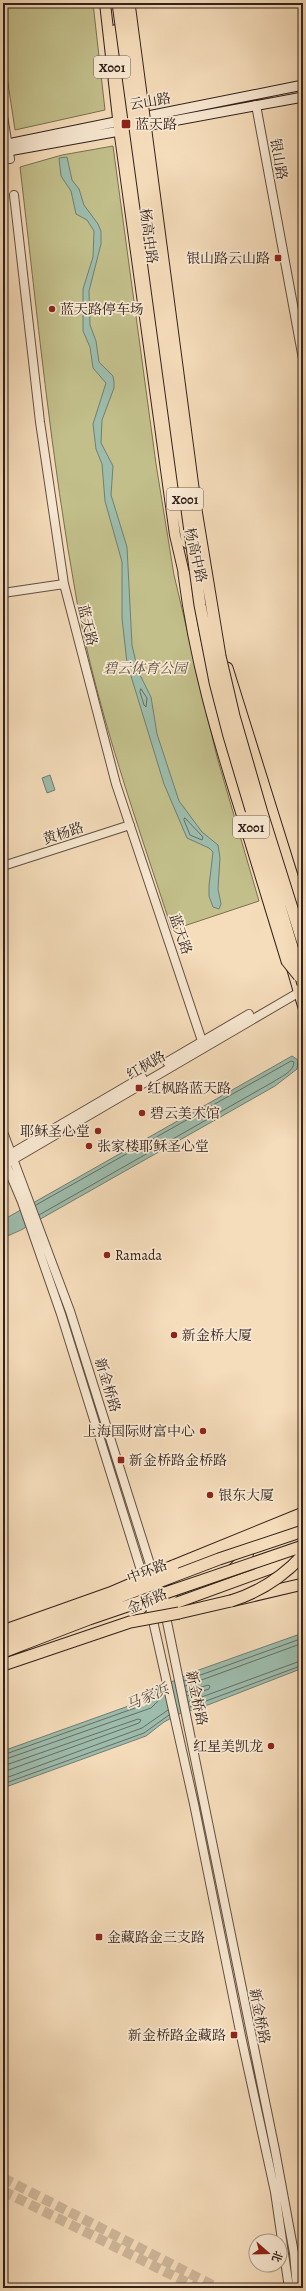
<svg xmlns="http://www.w3.org/2000/svg" width="306" height="2291" font-family="Alegreya,'Noto Serif SC',serif">
<style>
.green{fill:#c2bf8b;stroke:#7a7052}
.water{fill:#9dbcac;stroke:#727e72}
.lines{fill:none;stroke-linecap:round;stroke-linejoin:round}
.shore{stroke:#686e63;stroke-width:1}
.primary-tunnel{stroke:#ceb79a;stroke-width:10;stroke-dasharray:10 5;stroke-linecap:butt}
.tertiary-casing{stroke:#635042;stroke-width:10}
.secondary-casing{stroke:#32211a;stroke-width:11}
.primary-casing{stroke:#32211a;stroke-width:12}
.trunk-casing{stroke:#32211a;stroke-width:13}
.tertiary{stroke:#f8e8d2;stroke-width:8}
.secondary{stroke:#f8e8d2;stroke-width:9}
.primary{stroke:#f5dcba;stroke-width:10}
.trunk{stroke:#f5dcba;stroke-width:11}
.trunk-bridge-casing{stroke:#32211a;stroke-width:13;stroke-linecap:butt}
.trunk-bridge{stroke:#f5dcba;stroke-width:11}
.poi-dot{fill:#8f2418;stroke:#f8e8d2;stroke-width:1.5}
.labels{text-anchor:middle;stroke-width:3.5;stroke-linejoin:round;paint-order:stroke}
.shield{fill:#f8e8d2;stroke:#6d5d51;stroke-width:1}
.shield-label{font-size:13px;font-weight:bold;fill:#32211a}
.street-label{font-size:14px;fill:#32211a;stroke:#f8e8d2}
.poi-label{font-size:14px;fill:#32211a;stroke:#f8e8d2;text-anchor:start}
.park-label{font-size:14px;font-style:italic;fill:#5d503c;stroke:#f8e8d2}
.water-label{font-size:15px;font-style:italic;fill:#525046;stroke:#f8e8d2}
</style>
<rect width="100%" height="100%" fill="#f5dcba"/>
<filter id="stains"><feTurbulence type="fractalNoise" baseFrequency=".005" numOctaves="4"/><feColorMatrix values="0 0 0 0 .2 0 0 0 0 .09 0 0 0 0 .02 0 0 0 .5 -.17"/></filter>
<radialGradient id="worn" r=".72"><stop offset=".6" stop-color="#630" stop-opacity="0"/><stop offset="1" stop-color="#630" stop-opacity=".3"/></radialGradient>
<!-- green -->
<path class="green" d="M 3,3 L 93,3 L 105,110 L 15,130 L 3,50 Z
M 113,146 L 156,464 L 174,575 L 217,757 L 259,901 L 172,930 C 137,822 98,714 77,602 C 51,458 37,312 20,167 L 62,155 Z"/>
<!-- water -->
<path class="water" d="M 67,157 L 72,180 L 79,189 L 84,205 L 98,224 L 101,231 L 101,244 L 89,291 L 90,325 L 96,341 L 99,362 L 113,376 L 114,382 L 114,388 L 102,420 L 101,443 L 113,466 L 111,495 L 127,547 L 132,645 L 138,671 L 151,697 L 157,734 L 179,801 L 202,832 L 218,845 L 220,858 L 218,889 L 221,904 L 219,909 L 213,907 L 209,896 L 209,886 L 213,852 L 209,848 L 187,838 L 164,784 L 127,663 L 122,618 L 122,562 L 105,501 L 102,464 L 96,449 L 93,424 L 106,383 L 93,368 L 90,347 L 83,331 L 83,289 L 93,257 L 94,231 L 87,220 L 76,214 L 71,191 L 61,176 L 59,158 Z
M 50,775 L 55,790 L 47,793 L 42,778 Z
M 292,1056 L 298,1060 L 297,1069 L 275,1086 L 21,1230 L 3,1238 L 3,1220 Z
M 303,1633 L 303,1668 L 200,1708 L 181,1713 L 164,1722 L 146,1736 L 3,1788 L 3,1751 L 148,1699 L 158,1688 L 193,1672 Z"/>
<g class="lines">
<!-- shore -->
<path class="shore" d="M 141,689 L 147,698 L 146,707 L 144,705 L 140,692 Z
M 185,818 L 203,837 L 202,840 L 190,835 L 184,820 Z
M 36,1205 L 291,1061 L 294,1062 C 294,1072 280,1077 273,1082 L 39,1215
M 184,1681 L 303,1638
M 185,1686 L 303,1643
M 186,1692 L 208,1685 L 210,1686 L 209,1689 L 187,1696
M 188,1702 L 303,1660
M 190,1707 L 303,1665
M 3,1755 L 149,1703 L 163,1690
M 3,1760 L 151,1708 L 164,1695
M 3,1766 L 138,1719 L 141,1720 L 139,1723 L 3,1772
M 3,1779 L 142,1728 L 168,1710
M 3,1784 L 144,1733 L 169,1715"/>
<!-- primary-tunnel -->
<path class="primary-tunnel" d="M 3,2178 L 218,2288
M 3,2191 L 198,2288"/>
<!-- tertiary casing -->
<g class="tertiary-casing">
<path id="tertiary" d="M 256,105 L 303,359
M 3,116 L 10,159
M 14,195 L 40,422 L 64,584 L 116,784 L 204,1047
M 3,593 L 64,584
M 3,866 L 130,825
M 167,1062 L 249,1014
M 3,1132 L 70,1311 L 155,1580
M 7,1156 L 142,1077
M 3,1157 L 22,1202 L 61,1314 L 145,1583
M 9,1162 L 303,990
M 147,1594 L 194,1804 L 241,2036 L 275,2192 L 289,2288
M 165,1612 L 275,2150 L 294,2253 L 297,2288"/>
</g>
<!-- secondary casing -->
<g class="secondary-casing">
<path id="secondary" d="M 138,118 L 303,85
M 140,127 L 303,97
M 3,145 L 125,120
M 3,152 L 125,130"/>
</g>
<!-- primary casing -->
<g class="primary-casing">
<path id="primary" d="M 105,3 L 120,136 L 175,535 L 186,582
M 116,30 L 172,454 L 187,543
M 292,968 L 303,1006
M 229,1550 L 303,1523
M 232,1570 L 248,1554
M 153,1615 L 162,1600 L 173,1593
M 149,1616 L 176,1603 L 300,1558"/>
</g>
<!-- trunk casing -->
<g class="trunk-casing">
<path id="trunk" d="M 184,574 C 195,660 217,735 243,817
M 227,668 L 303,911
M 173,1566 L 303,1513
M 179,1613 L 303,1584"/>
</g>
<!-- tertiary -->
<use href="#tertiary" class="tertiary"/>
<!-- secondary -->
<use href="#secondary" class="secondary"/>
<!-- primary -->
<use href="#primary" class="primary"/>
<!-- trunk -->
<use href="#trunk" class="trunk"/>
<!-- trunk-bridge casing -->
<g class="trunk-bridge-casing">
<path id="trunk-bridge" d="M 118,3 L 200,605 L 215,682 L 229,736 L 303,984
M 129,3 L 196,510 L 220,656 L 234,716 L 262,813 L 303,943
M 243,817 L 287,961 L 299,976
M 231,1601 C 260,1592 282,1578 303,1555
M 3,1631 L 110,1593 L 173,1566
M 3,1641 L 219,1559 L 303,1531
M 3,1652 L 89,1619 L 303,1546
M 3,1665 L 130,1622 L 179,1613"/>
</g>
<!-- trunk-bridge -->
<use href="#trunk-bridge" class="trunk-bridge"/>
</g>
<!-- markers -->
<g class="poi-dot">
<rect x="121" y="119" width="10" height="10" rx="2"/>
<rect x="274" y="254" width="8" height="8" rx="2"/>
<circle cx="52" cy="309" r="4"/>
<rect x="135" y="1084" width="8" height="8" rx="2"/>
<circle cx="142" cy="1113" r="4"/>
<circle cx="98" cy="1131" r="4"/>
<circle cx="89" cy="1146" r="4"/>
<circle cx="107" cy="1255" r="4"/>
<circle cx="174" cy="1335" r="4"/>
<circle cx="203" cy="1431" r="4"/>
<rect x="117" y="1456" width="8" height="8" rx="2"/>
<circle cx="210" cy="1495" r="4"/>
<circle cx="271" cy="1746" r="4"/>
<rect x="95" y="1933" width="8" height="8" rx="2"/>
<rect x="230" y="2031" width="8" height="8" rx="2"/>
</g>
<g class="labels">
<!-- shield labels -->
<g class="shield">
<rect x="94" y="56" width="36" height="22" rx="3"/>
<rect x="167" y="488" width="36" height="22" rx="3"/>
<rect x="233" y="816" width="36" height="22" rx="3"/>
</g>
<g class="shield-label">
<text x="112" y="72">X001</text>
<text x="185" y="504">X001</text>
<text x="251" y="832">X001</text>
</g>
<!-- street labels -->
<g class="street-label">
<text transform="translate(150 101) rotate(-10)" y="5">云山路</text>
<text transform="translate(279 159) rotate(80)" y="5">银山路</text>
<text transform="translate(149 236) rotate(82)" y="5">杨高中路</text>
<text transform="translate(196 555) rotate(77)" y="5">杨高中路</text>
<text transform="translate(88 625) rotate(76)" y="5">蓝天路</text>
<text transform="translate(63 833) rotate(-18)" y="5">黄杨路</text>
<text transform="translate(181 934) rotate(71)" y="5">蓝天路</text>
<text transform="translate(146 1065) rotate(-30)" y="5">红枫路</text>
<text transform="translate(108 1385) rotate(73)" y="5">新金桥路</text>
<text transform="translate(147 1571) rotate(-21)" y="5">中环路</text>
<text transform="translate(147 1601) rotate(-24)" y="5">金桥路</text>
<text transform="translate(197 1698) rotate(78)" y="5">新金桥路</text>
<text transform="translate(260 2016) rotate(79)" y="5">新金桥路</text>
</g>
<!-- poi labels -->
<g class="poi-label">
<text x="135" y="129">蓝天路</text>
<text x="270" y="263" text-anchor="end">银山路云山路</text>
<text x="60" y="314">蓝天路停车场</text>
<text x="147" y="1093">红枫路蓝天路</text>
<text x="150" y="1118">碧云美术馆</text>
<text x="90" y="1136" text-anchor="end">耶稣圣心堂</text>
<text x="97" y="1151">张家楼耶稣圣心堂</text>
<text x="115" y="1260">Ramada</text>
<text x="182" y="1340">新金桥大厦</text>
<text x="195" y="1436" text-anchor="end">上海国际财富中心</text>
<text x="129" y="1465">新金桥路金桥路</text>
<text x="218" y="1500">银东大厦</text>
<text x="263" y="1751" text-anchor="end">红星美凯龙</text>
<text x="107" y="1942">金藏路金三支路</text>
<text x="226" y="2040" text-anchor="end">新金桥路金藏路</text>
</g>
<!-- park labels -->
<g class="park-label">
<text x="145" y="673">碧云体育公园</text>
</g>
<!-- water labels -->
<g class="water-label">
<text transform="translate(147 1697) rotate(-24)" y="5">马家浜</text>
</g>
</g>
<!-- margin -->
<rect width="306" height="2291" fill="none" stroke="#f5dcba" stroke-width="16"/>
<rect x="4" y="4" width="298" height="2283" fill="none" stroke="#32211a" stroke-width="2"/>
<rect x="8" y="8" width="290" height="2275" fill="none" stroke="#32211a"/>
<!-- north arrow -->
<g transform="translate(268 2253) rotate(110)"><circle r="19" fill="#f8e8d2" stroke="#a99888"/>
<path d="M0-3L7 15L0 10L-7 15Z" fill="#8f2418"/>
<text y="-6" font-size="11" font-weight="bold" text-anchor="middle" fill="#32211a">北</text>
</g>
<rect width="100%" height="100%" filter="url(#stains)"/>
<rect width="100%" height="100%" fill="url(#worn)"/>
</svg>
